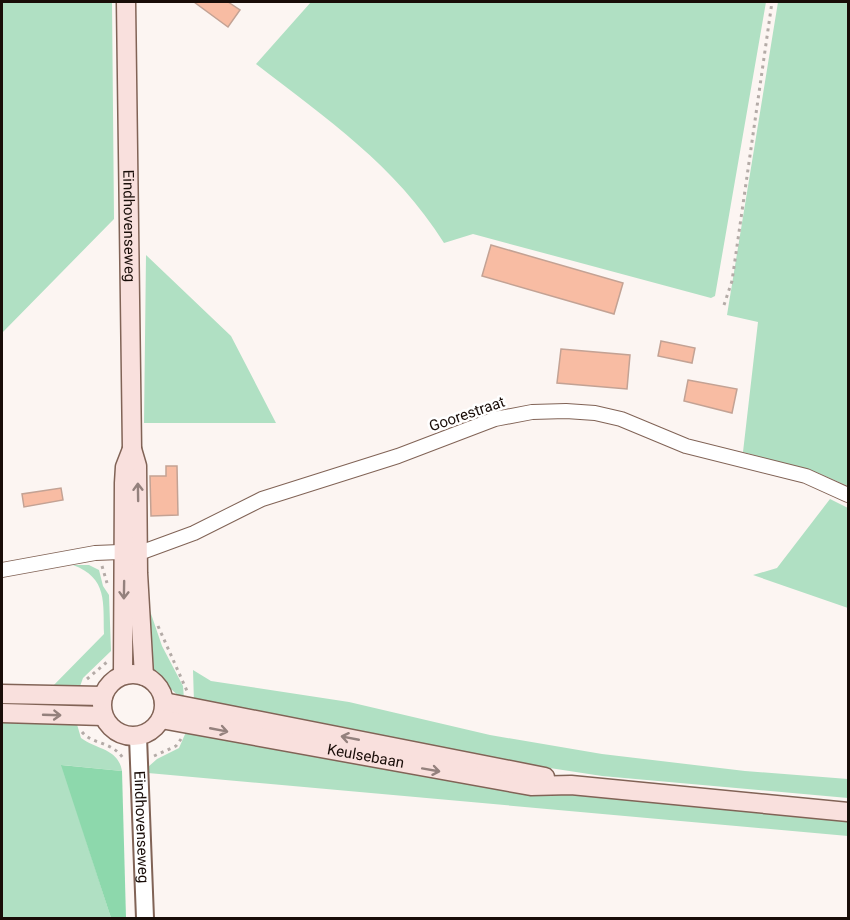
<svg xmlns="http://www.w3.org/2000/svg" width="850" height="920" font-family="Roboto,sans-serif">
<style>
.green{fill:#b0e0c3}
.forest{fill:#8dd8ac}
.building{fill:#f8bca3;stroke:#c3a294;stroke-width:1.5}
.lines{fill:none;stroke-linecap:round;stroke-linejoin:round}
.minor-casing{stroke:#816356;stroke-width:16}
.tertiary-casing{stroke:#816356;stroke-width:20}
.secondary-casing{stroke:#816356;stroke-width:21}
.path{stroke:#b4aba7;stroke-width:3;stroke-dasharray:3 4.5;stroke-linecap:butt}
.minor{stroke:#fff;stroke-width:14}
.tertiary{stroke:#fff;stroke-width:16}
.secondary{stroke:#f9e0dd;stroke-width:18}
.oneway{stroke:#94817d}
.labels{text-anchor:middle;stroke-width:5;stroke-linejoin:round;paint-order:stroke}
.street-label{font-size:15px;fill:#190d08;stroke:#fff}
</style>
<rect width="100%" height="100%" fill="#fcf5f2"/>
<!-- green -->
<path class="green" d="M 2,2 L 112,2 L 114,219 L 2,333 Z
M 311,2 L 766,2 L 715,296 L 711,298 L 473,234 L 444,243 C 395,165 327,119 256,64 Z
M 778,2 L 848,2 L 848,486 L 818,473 L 743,452 L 758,322 L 727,315 Z
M 146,255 L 231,336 L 276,423 L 144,423 Z
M 830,499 L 848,508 L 848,608 L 753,575 L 777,568 Z
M 73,565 L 89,565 L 99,570 L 103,586 L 109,595 L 111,651 L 83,678 L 78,692 L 47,692 L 104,634 C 103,603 108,578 73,565 Z
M 147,602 L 162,646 L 183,686 L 184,699 C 169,691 162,675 146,667 Z
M 193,670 L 211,681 L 349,702 L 490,735 L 602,754 L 745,771 L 848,779 L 848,798 L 602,776 L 419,748 L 194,703 Z
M 2,719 L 76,721 L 81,738 C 97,750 118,748 122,771 L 62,765 L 111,918 L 2,918 Z
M 186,732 L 848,820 L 848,836 L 148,773 L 148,767 L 157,759 L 179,748 Z"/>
<!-- forest -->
<path class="forest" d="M 61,765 L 122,771 L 126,918 L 111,918 Z"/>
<!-- building -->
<path class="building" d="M 194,2 L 228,2 L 240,10 L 228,27 Z
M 491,245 L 623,283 L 614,314 L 482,276 Z
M 661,341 L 695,348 L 692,363 L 658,356 Z
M 561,349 L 630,355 L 627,389 L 557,383 Z
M 688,380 L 737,389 L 732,413 L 684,401 Z
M 166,466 L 177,466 L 178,515 L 151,516 L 150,476 L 166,476 Z
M 61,488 L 63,500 L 24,507 L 22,494 Z"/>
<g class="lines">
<!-- minor casing -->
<g class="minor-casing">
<path id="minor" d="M 2,570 L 95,553 L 145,551 L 194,533 L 262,499 L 398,456 L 495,419 L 532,412 L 566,411 L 595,413 L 621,419 L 686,446 L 806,476 L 848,495"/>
</g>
<!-- tertiary casing -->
<g class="tertiary-casing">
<g id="tertiary">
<path id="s1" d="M 138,737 L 145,918"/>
</g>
</g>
<!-- secondary casing -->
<g class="secondary-casing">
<g id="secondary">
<path id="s2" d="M 126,2 L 132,449 L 137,466 L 138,573 L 144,676"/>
<circle cx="133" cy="705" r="31"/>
<path d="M 123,675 L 124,483 L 125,467 L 132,449"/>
<path d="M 2,694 L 103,696"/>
<path d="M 164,702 L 545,777"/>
<path d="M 2,713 L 103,716"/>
<path id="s3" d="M 161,719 L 531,786 L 571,785 L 848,812"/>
</g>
</g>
<!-- path -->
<path class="path" d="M 724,305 L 732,281 L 772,2
M 102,566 L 107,583
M 158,626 L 187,691
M 87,679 L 107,662
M 82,732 C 93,745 111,741 123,758
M 154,756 L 176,746 L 181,739"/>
<!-- minor -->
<use href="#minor" class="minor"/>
<!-- tertiary -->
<use href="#tertiary" class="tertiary"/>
<!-- secondary -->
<use href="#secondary" class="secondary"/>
</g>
<!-- one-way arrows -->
<defs><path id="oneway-shaft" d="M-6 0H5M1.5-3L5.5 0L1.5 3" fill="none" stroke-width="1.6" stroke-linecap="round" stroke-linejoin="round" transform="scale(1.5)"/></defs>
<g class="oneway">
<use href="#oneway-shaft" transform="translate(138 492) rotate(-91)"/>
<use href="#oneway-shaft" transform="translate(124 590) rotate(91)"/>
<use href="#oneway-shaft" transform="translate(52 715) rotate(2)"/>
<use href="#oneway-shaft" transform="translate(219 730) rotate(11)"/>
<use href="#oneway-shaft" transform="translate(350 738) rotate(-169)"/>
<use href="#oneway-shaft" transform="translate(431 770) rotate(10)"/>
</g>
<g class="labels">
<!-- street labels -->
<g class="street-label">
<text dy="5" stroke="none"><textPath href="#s2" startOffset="224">Eindhovenseweg</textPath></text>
<text transform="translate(467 414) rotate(-19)" y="5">Goorestraat</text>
<text dy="5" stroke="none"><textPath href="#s3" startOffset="208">Keulsebaan</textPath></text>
<text dy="5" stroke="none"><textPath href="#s1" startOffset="90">Eindhovenseweg</textPath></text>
</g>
</g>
<!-- border -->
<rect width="850" height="920" fill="none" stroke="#190d08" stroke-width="6"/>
</svg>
